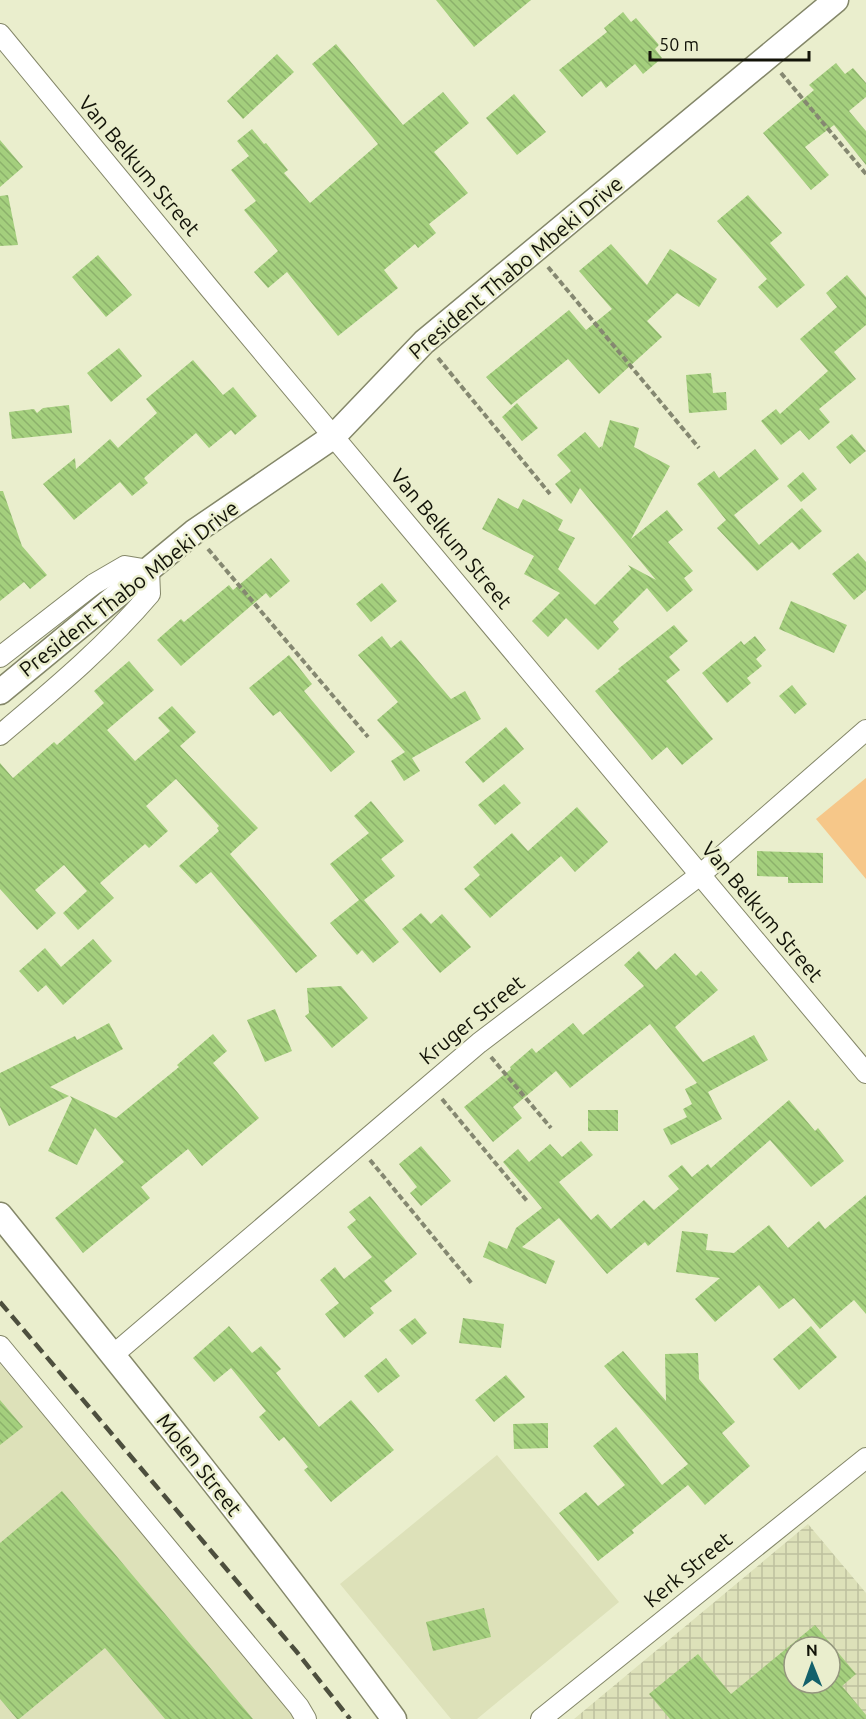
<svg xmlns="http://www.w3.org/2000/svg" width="866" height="1719" font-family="Ubuntu,sans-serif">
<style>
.built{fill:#dde1b9}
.industrial{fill:url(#industrial-grid);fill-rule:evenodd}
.park{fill:#f6c789}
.building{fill:url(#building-back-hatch);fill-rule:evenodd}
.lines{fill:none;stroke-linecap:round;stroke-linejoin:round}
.minor-casing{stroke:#848769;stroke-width:22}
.tertiary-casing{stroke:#848769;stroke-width:27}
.path{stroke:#858871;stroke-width:4;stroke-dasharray:6 3;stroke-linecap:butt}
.minor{stroke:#fff;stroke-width:20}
.tertiary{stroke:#fff;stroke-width:24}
.rail{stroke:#4d4f3e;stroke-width:4.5;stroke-dasharray:12 6;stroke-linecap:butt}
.labels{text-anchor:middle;stroke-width:5;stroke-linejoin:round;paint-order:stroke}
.street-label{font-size:21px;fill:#121308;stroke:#eaeecd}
</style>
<defs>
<pattern id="industrial-grid" width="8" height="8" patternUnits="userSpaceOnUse" patternTransform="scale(1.5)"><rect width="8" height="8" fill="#dde1b9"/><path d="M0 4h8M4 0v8" fill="none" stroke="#bdc09e"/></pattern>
<pattern id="building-back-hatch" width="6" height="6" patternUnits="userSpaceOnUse" patternTransform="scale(1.5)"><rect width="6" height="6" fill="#a4cf7d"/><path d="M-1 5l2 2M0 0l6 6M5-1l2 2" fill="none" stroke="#8cb16b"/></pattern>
</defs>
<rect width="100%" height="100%" fill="#eaeecd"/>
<!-- built -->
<path class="built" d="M 0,1364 L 294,1712 L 298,1719 L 0,1719 Z
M 497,1455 L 619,1602 L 477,1719 L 451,1719 L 340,1584 Z"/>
<!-- industrial -->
<path class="industrial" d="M 808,1524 L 866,1593 L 866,1719 L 574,1719 ZM 794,1647 L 830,1647 L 830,1683 L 794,1683 Z"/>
<!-- park -->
<path class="park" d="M 866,778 L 866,879 L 816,819 Z"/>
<!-- building -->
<path class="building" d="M 436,0 L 531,0 L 474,47 Z
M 623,12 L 631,22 L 636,18 L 659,45 L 655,49 L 662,58 L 643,74 L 635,64 L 606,88 L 601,81 L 582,97 L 559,70 L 607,32 L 604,28 Z
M 336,44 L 403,125 L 443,92 L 469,123 L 434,152 L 468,193 L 429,224 L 436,233 L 418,248 L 415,244 L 384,270 L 398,288 L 338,336 L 287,272 L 268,288 L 254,272 L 278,251 L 244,210 L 256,201 L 231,170 L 249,156 L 237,141 L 252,129 L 264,144 L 266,143 L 288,170 L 284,173 L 310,203 L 378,144 L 312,64 Z
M 277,54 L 294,72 L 243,119 L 227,101 Z
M 836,63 L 845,74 L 853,68 L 866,83 L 866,97 L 849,111 L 866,131 L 866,165 L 834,125 L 805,147 L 829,175 L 811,190 L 763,133 L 814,90 L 809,85 Z
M 514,94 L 546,132 L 517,155 L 486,118 Z
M 0,140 L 23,167 L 0,187 Z
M 8,195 L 18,245 L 0,246 L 0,196 Z
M 748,195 L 782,233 L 770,243 L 805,285 L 777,308 L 758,287 L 767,279 L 717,221 Z
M 611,244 L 647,285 L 670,249 L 717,279 L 699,307 L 677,293 L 647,321 L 662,337 L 599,394 L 568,359 L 511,405 L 486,377 L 569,310 L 586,330 L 612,309 L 579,271 Z
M 98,255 L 132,295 L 106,317 L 72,277 Z
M 847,275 L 866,297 L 866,325 L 834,352 L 856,379 L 819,409 L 830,422 L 809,440 L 800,430 L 781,445 L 761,421 L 776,409 L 780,414 L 828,371 L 800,339 L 837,307 L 826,293 Z
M 119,348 L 142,376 L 111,402 L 87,373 Z
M 193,360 L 223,395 L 233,387 L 257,416 L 235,435 L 231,430 L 209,448 L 196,433 L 144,478 L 148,483 L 132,496 L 120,482 L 74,520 L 43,484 L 75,458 L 76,469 L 110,439 L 118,448 L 157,413 L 146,399 Z
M 711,373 L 713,393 L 726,392 L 727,410 L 689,413 L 686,375 Z
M 517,403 L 538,428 L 522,441 L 502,417 Z
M 69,405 L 72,433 L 12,439 L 9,412 L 34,409 L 37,413 L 43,408 Z
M 610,420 L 639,428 L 634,447 L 670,466 L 631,539 L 667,510 L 683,530 L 668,542 L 693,571 L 684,578 L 693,590 L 667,612 L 647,588 L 613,622 L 619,629 L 598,650 L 566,618 L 548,637 L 532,621 L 560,593 L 524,574 L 534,556 L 482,529 L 498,498 L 518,509 L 523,499 L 563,520 L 558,530 L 575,538 L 558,569 L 595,605 L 631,569 L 628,565 L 656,580 L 580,488 L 571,504 L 555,484 L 571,471 L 557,455 L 585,432 L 599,448 L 602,446 L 601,451 Z
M 852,434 L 866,451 L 850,464 L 836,447 Z
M 755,449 L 779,479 L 734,515 L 759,545 L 802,508 L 822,531 L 799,550 L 792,542 L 757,571 L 717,528 L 726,520 L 697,484 L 714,471 L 719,478 Z
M 803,472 L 817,489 L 801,502 L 787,486 Z
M 0,491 L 3,491 L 22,546 L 47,575 L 30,589 L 24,582 L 0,601 Z
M 858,553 L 866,562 L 866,590 L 854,600 L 832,574 Z
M 271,558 L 290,581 L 270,598 L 266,593 L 181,666 L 157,640 L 181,619 L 184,622 L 229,585 L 233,590 Z
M 382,583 L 397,601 L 371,622 L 356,604 Z
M 791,601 L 847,625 L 834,653 L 779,629 Z
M 674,625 L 688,641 L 669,657 L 680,670 L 666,681 L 713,739 L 682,765 L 667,747 L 652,760 L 595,691 L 620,671 L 618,669 Z
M 382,636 L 391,648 L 401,640 L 451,699 L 465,691 L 481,719 L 412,758 L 420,771 L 404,781 L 391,761 L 405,752 L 377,720 L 398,702 L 358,655 Z
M 755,636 L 766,650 L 756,659 L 762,666 L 747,678 L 751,683 L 727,703 L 702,673 L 741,641 L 744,645 Z
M 289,655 L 312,684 L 304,691 L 355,752 L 331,772 L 280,711 L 273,716 L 249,688 Z
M 129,661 L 154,690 L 107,730 L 135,761 L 170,731 L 158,718 L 172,706 L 196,732 L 180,746 L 258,828 L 230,854 L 317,956 L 296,973 L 211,872 L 196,884 L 179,866 L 219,831 L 217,828 L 219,826 L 176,779 L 146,806 L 168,831 L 149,848 L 145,844 L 100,883 L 114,898 L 78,930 L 63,913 L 87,891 L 64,865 L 35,890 L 56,913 L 37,930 L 0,889 L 0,763 L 13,778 L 54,742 L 57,745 L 104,703 L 94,691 Z
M 792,685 L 807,704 L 795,714 L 779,696 Z
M 506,727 L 524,749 L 483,783 L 465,762 Z
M 504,784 L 521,803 L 495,825 L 478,805 Z
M 371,801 L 404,841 L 381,859 L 395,876 L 364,900 L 399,942 L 373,963 L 362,950 L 357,955 L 330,923 L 359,900 L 330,864 L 369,833 L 354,816 Z
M 577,807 L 608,842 L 575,872 L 561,856 L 490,918 L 464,889 L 480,875 L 473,867 L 512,833 L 528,851 Z
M 757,851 L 823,853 L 823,883 L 788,883 L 788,877 L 757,876 Z
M 421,913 L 431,924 L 442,914 L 471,947 L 440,973 L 402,929 Z
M 93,939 L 112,961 L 63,1005 L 46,985 L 38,992 L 19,971 L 45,948 L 61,967 Z
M 639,951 L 656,970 L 675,953 L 696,976 L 701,971 L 718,990 L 675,1027 L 703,1062 L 754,1035 L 768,1060 L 708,1092 L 722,1119 L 671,1145 L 663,1129 L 687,1117 L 683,1109 L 692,1104 L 685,1089 L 697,1083 L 650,1024 L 570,1088 L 556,1071 L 513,1107 L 522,1118 L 493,1142 L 464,1107 L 511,1069 L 510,1067 L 532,1048 L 536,1053 L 573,1023 L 583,1035 L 644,986 L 624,965 Z
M 341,986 L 368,1018 L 332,1048 L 305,1016 L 309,1013 L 307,988 Z
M 275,1009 L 292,1051 L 265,1062 L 247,1020 Z
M 109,1023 L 123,1049 L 50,1087 L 69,1096 L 9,1126 L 0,1107 L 0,1073 L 75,1036 L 77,1040 Z
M 213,1034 L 227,1051 L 213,1063 L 259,1118 L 202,1166 L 188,1149 L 141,1187 L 150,1198 L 83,1253 L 55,1218 L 124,1162 L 95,1128 L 77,1165 L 48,1151 L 72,1099 L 70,1096 L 116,1118 L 179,1067 L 177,1065 Z
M 789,1100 L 815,1131 L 818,1128 L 844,1161 L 811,1187 L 770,1140 L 648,1246 L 645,1242 L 607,1274 L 559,1218 L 522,1247 L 555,1261 L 546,1284 L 483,1257 L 489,1241 L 507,1249 L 516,1228 L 542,1208 L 503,1162 L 518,1149 L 529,1162 L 550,1144 L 562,1157 L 581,1141 L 593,1155 L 559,1182 L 591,1220 L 598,1214 L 611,1229 L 644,1200 L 654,1210 L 679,1189 L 668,1176 L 682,1165 L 692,1177 L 708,1164 L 711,1168 Z
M 588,1110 L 618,1110 L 618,1131 L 588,1131 Z
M 421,1146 L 451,1181 L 421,1206 L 410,1193 L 417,1187 L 399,1164 Z
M 866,1195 L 866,1314 L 854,1300 L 820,1329 L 794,1298 L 779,1309 L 759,1285 L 715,1322 L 695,1299 L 720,1278 L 676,1272 L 682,1231 L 708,1234 L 706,1250 L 734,1253 L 769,1225 L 788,1248 L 819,1221 L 825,1229 Z
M 370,1196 L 417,1254 L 384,1281 L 392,1291 L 370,1308 L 374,1313 L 344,1338 L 325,1314 L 339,1303 L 320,1280 L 335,1267 L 344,1279 L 372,1257 L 347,1227 L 356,1220 L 349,1212 Z
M 415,1318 L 427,1333 L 412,1345 L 399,1330 Z
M 463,1318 L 504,1324 L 501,1348 L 459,1343 Z
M 229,1326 L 252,1353 L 261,1346 L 281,1369 L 276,1373 L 319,1427 L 351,1400 L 394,1450 L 331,1502 L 304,1470 L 308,1467 L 284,1437 L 279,1441 L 259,1417 L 266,1411 L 231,1368 L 214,1382 L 193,1358 Z
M 811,1326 L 837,1357 L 799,1390 L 773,1359 Z
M 623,1351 L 666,1401 L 665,1354 L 698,1353 L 699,1379 L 735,1422 L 722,1433 L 750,1466 L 705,1505 L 688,1485 L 632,1530 L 634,1533 L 598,1561 L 559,1513 L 586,1492 L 598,1506 L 625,1485 L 593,1446 L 616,1427 L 662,1485 L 688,1464 L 604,1366 Z
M 386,1358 L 400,1376 L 378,1393 L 364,1376 Z
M 506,1375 L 525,1397 L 494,1422 L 475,1400 Z
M 0,1400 L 23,1427 L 0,1445 Z
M 548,1423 L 548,1448 L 514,1449 L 513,1424 Z
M 62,1491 L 253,1719 L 165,1719 L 105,1648 L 19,1719 L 17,1719 L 0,1699 L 0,1543 Z
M 484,1608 L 491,1637 L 433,1651 L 426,1622 Z
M 815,1625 L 856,1674 L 842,1686 L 866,1715 L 866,1719 L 670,1719 L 649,1694 L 698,1654 L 731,1694 ZM 794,1647 L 830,1647 L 830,1683 L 794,1683 Z"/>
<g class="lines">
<!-- minor casing -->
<g class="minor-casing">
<path id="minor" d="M 0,34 L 210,289 L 866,1073
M 0,657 L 94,584 L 125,566 L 149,570 L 150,594 C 105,647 53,690 0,735
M 0,1346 L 299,1707 L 306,1719
M 113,1355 L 479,1043 L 700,875 L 866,730
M 541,1719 L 866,1458"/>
</g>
<!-- tertiary casing -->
<g class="tertiary-casing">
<path id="tertiary" d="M 0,692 L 194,532 L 334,436 L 424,342 L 836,0
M 0,1215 C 134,1381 268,1547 394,1719"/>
</g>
<!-- path -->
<path class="path" d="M 781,73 L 866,174
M 548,267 L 699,448
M 438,358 L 550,494
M 208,549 L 368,737
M 491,1057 L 551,1128
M 442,1099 L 527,1201
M 370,1160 L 473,1285"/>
<!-- minor -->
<use href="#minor" class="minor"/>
<!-- tertiary -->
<use href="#tertiary" class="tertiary"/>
<!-- rail -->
<path class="rail" d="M 0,1302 L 296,1651 L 350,1719"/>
</g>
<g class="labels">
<!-- street labels -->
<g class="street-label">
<text transform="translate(139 166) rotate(50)" y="7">Van Belkum Street</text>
<text transform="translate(516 268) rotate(-40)" y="7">President Thabo Mbeki Drive</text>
<text transform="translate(451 539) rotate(50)" y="7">Van Belkum Street</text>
<text transform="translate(129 589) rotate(-38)" y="7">President Thabo Mbeki Drive</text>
<text transform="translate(762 912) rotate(50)" y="7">Van Belkum Street</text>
<text transform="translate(472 1020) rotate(-39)" y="7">Kruger Street</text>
<text transform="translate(199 1465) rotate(52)" y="7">Molen Street</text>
<text transform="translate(688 1570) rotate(-39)" y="7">Kerk Street</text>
</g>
</g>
<!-- north arrow -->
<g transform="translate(812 1665) rotate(359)"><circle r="28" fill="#eaeecd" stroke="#94967e" stroke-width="1.5"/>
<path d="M0-4.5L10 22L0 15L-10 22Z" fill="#13616b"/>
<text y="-9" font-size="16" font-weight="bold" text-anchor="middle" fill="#121308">N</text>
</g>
<!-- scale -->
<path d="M650 51v9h159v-9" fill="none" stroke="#121308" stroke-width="3"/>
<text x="659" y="51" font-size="18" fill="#121308" stroke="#eaeecd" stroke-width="4.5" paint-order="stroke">50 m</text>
</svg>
